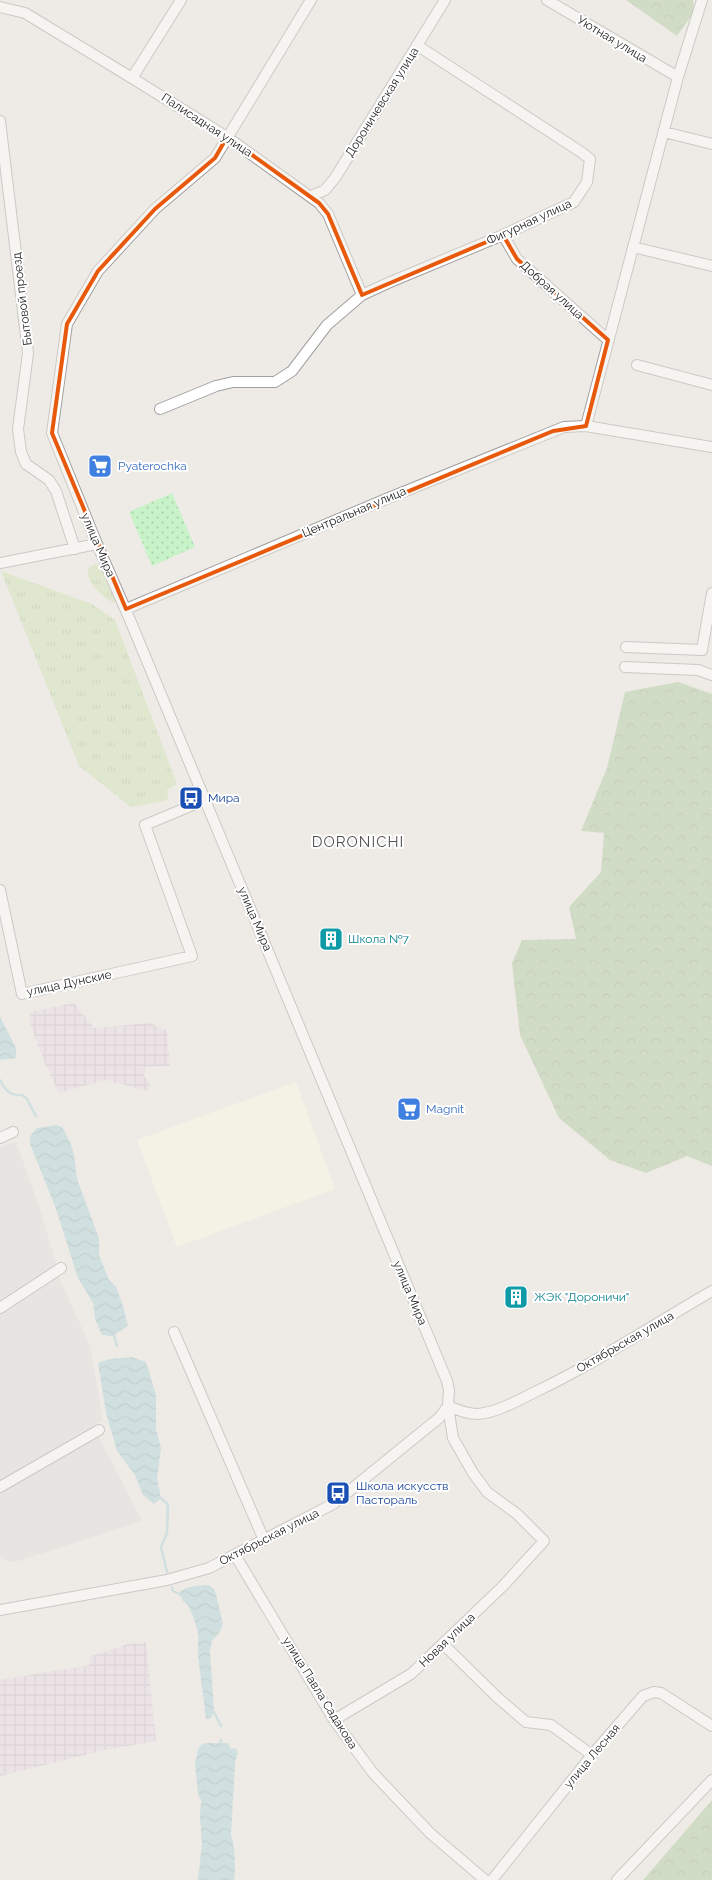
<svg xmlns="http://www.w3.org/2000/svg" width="712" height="1880" font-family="Raleway,sans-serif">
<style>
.residential{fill:#dddcdc}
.industrial{fill:url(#industrial-grid)}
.education{fill:#fbfae2}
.grass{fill:url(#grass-tufts)}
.forest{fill:url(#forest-crowns)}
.park{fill:url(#park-dots)}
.water{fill:url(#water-waves)}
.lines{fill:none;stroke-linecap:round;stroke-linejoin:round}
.stream{stroke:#abd0d7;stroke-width:2.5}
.minor-casing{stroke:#a0a0a0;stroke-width:12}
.minor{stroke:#fff;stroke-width:10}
.marked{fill:none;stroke:#e8590c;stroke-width:4;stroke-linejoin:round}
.labels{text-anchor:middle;stroke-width:4;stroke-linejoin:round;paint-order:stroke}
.street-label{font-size:12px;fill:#1f1f1f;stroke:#fff}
.shop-label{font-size:12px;fill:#366cbe;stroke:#fff;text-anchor:start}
.transit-label{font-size:12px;fill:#164399;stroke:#fff;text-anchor:start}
.culture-label{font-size:12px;fill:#0d838f;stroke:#fff;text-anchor:start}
.quarter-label{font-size:15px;letter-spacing:1px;fill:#525252;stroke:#fff}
</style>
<defs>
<pattern id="industrial-grid" width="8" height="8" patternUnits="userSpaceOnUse" patternTransform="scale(1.25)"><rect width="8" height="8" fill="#e7d9e5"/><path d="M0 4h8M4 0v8" fill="none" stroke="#c6bac4"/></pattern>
<pattern id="grass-tufts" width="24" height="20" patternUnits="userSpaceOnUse" patternTransform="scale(1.25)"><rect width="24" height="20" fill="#cde3b2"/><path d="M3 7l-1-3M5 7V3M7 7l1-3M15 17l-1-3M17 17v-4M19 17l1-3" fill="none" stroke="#b0c299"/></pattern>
<pattern id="forest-crowns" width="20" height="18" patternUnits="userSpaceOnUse" patternTransform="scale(1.25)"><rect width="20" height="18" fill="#aec9a0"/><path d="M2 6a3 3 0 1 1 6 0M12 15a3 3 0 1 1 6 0" fill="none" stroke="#95ac89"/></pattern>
<pattern id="park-dots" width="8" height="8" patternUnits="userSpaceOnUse" patternTransform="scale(1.25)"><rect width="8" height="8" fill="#c8f3c9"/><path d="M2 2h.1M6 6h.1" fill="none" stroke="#abd0ac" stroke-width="1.8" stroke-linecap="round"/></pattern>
<pattern id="water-waves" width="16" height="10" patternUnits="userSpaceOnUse" patternTransform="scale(1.25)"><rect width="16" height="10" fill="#abd0d7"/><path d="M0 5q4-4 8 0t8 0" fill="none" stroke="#93b2b8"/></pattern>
</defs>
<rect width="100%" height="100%" fill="#eeebe6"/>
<!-- residential -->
<path class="residential" d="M 16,1142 L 42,1215 L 61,1282 L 90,1346 L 103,1420 L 0,1482 L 0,1147 Z
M 99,1437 L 142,1521 L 18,1561 L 10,1562 L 2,1558 L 0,1555 L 0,1493 Z"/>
<!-- industrial -->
<path class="industrial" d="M 74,1003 L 94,1028 L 150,1023 L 167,1031 L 170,1066 L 145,1067 L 144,1076 L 150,1082 L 148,1091 L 105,1080 L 59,1093 L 47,1069 L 30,1024 L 30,1012 Z
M 146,1642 L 156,1741 L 105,1750 L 0,1776 L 0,1680 L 90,1665 L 89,1657 L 128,1644 Z"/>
<!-- education -->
<path class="education" d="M 296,1082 L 335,1189 L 177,1247 L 137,1140 Z"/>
<!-- grass -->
<path class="grass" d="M 96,564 L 103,568 L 117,602 L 115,603 C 104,600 73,571 96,564 Z
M 1,571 L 92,604 L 115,620 L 177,784 L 167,790 L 168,800 L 131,807 L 79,766 Z"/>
<!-- forest -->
<path class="forest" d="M 626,0 L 693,0 L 694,12 L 677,36 Z
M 678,682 L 712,694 L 712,1166 L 687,1156 L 646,1173 L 610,1160 L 559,1118 L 520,1035 L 512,963 L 522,940 L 576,939 L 569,907 L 601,872 L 604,833 L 581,831 L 607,768 L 625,692 Z
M 712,1800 L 712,1880 L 643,1880 Z"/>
<!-- park -->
<path class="park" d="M 172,493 L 195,547 L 152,566 L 129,512 Z"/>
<!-- water -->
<path class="water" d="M 0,1017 L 16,1048 L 16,1058 L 0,1060 Z
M 57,1125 L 62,1127 L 70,1142 L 74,1154 L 77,1179 L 99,1238 L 99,1255 L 109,1280 L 116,1287 L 123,1306 L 128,1326 L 112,1336 L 102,1335 L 95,1319 L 93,1303 L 78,1278 L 55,1206 L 30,1144 L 30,1136 L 37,1128 Z
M 132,1357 L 146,1362 L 156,1395 L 156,1429 L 161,1448 L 157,1479 L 161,1498 L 154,1504 L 143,1495 L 135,1475 L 117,1451 L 106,1413 L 98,1363 L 110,1359 Z
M 209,1585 L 214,1589 L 216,1594 L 223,1624 L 219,1633 L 212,1641 L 210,1651 L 214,1712 L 211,1718 L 206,1719 L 198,1656 L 198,1632 L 194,1619 L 188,1605 L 182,1600 L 180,1592 C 188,1585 200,1586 209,1585 Z
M 206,1743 L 228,1743 L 231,1749 L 236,1748 L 238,1753 L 235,1762 L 231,1835 C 235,1846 236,1869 234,1880 L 198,1880 L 202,1844 L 200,1817 L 201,1801 L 198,1793 L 195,1764 L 198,1749 L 201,1745 Z"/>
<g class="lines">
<!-- stream -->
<path class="stream" d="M 0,1080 C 5,1090 10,1096 22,1095 L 27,1099 L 36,1116
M 114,1335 L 117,1346
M 161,1498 L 168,1505 L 167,1533 L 161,1547 L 167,1572
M 172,1587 L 173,1591 L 181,1595
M 214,1712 L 221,1726
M 221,1743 L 221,1740"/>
<!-- minor casing -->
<g class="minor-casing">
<path id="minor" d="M 311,0 L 215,158 L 155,209 L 98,271 L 67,324 L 52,433 L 97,544 L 130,620 L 447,1381 L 449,1390 L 448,1406 L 453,1438 L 473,1473 L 487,1492 L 517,1514 L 544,1541 L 503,1586 L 411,1674 L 334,1720
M 547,0 L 678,77
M 0,7 L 25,13 L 132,78 L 227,137 L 319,203 L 328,214 L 362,295
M 132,78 L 181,0
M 0,121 L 28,353 L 18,429 L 21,452 L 26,464 L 49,480 L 56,491 L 75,549
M 664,132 L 712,144
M 311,196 L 325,190 L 335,178 L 445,0
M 503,235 L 517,259 L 608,340
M 633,247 L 712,266
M 637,365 L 712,385
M 160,409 L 216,386 L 233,382 L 275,382 L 292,371 L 327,325 L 362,295 L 388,283 L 503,235 L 574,202 L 587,182 L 590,159 L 581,152 L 418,46
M 586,426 L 678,77 L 702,0
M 0,563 L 97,544
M 126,609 L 386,499 L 564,427 L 586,426 L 712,447
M 626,647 L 702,650 L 712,593
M 625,667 L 698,670 L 712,675
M 0,890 L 22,994 L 192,956 L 145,825 L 205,800
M 0,1138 L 13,1132
M 0,1308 L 61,1268
M 174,1332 L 264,1540
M 448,1406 C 457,1410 467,1414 478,1414 C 498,1412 517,1401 535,1392 C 596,1363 653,1325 712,1291
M 0,1487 L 99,1430
M 235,1555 L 334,1720 L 373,1773 L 430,1833 L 485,1880
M 0,1610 L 167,1580 L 209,1568 L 333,1504 L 439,1418 L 448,1406
M 443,1644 L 498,1698 L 526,1722 L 551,1725 L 592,1755
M 492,1880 L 592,1755 L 643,1696 L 654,1692 L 661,1693 L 712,1726
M 617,1880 L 712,1780"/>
</g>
<!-- minor -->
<use href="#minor" class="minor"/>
</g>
<!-- marked area -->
<path d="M0 0H712V1880H0ZM 227,137 L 319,203 L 328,214 L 362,295 L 503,235 L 517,259 L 608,340 L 586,426 L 553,431 L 126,609 L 52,433 L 67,324 L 98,271 L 155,209 L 215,158 Z" fill="#eeebe6" fill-opacity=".55" fill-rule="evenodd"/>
<path class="marked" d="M 227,137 L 319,203 L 328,214 L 362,295 L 503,235 L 517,259 L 608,340 L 586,426 L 553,431 L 126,609 L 52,433 L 67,324 L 98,271 L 155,209 L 215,158 Z"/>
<!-- icons -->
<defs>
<g id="supermarket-square" transform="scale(1.25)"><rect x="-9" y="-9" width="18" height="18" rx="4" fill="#3f7fe0" stroke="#fff"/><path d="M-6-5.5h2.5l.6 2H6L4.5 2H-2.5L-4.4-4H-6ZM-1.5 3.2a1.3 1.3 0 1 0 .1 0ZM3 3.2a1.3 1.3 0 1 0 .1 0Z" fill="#fff"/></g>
<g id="bus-square" transform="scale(1.25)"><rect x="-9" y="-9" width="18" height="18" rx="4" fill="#1a4fb4" stroke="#fff"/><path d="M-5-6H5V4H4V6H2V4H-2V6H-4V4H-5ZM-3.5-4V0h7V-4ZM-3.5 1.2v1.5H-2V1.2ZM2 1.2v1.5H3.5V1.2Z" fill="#fff"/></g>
<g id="building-square" transform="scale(1.25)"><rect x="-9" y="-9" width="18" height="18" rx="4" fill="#0f9aa8" stroke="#fff"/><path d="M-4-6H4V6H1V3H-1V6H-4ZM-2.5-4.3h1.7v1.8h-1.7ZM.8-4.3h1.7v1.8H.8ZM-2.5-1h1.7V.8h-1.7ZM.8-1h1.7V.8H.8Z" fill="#fff"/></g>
</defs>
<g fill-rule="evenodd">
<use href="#supermarket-square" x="100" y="466"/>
<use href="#bus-square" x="191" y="798"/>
<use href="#building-square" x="331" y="939"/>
<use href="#supermarket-square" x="409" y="1109"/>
<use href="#building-square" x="516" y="1297"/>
<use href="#bus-square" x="338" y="1493"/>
</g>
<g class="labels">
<!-- street labels -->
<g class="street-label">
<text transform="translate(612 39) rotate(31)" y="4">Уютная улица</text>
<text transform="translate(382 102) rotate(-58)" y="4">Дороничевская улица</text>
<text transform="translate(207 125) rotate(33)" y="4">Палисадная улица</text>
<text transform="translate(529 222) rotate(-25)" y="4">Фигурная улица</text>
<text transform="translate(552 290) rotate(42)" y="4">Добрая улица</text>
<text transform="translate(22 299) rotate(-97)" y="4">Бытовой проезд</text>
<text transform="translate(354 512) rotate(-23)" y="4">Центральная улица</text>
<text transform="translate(98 545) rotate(67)" y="4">улица Мира</text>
<text transform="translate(255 919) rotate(67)" y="4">улица Мира</text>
<text transform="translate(69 983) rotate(-12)" y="4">улица Дунские</text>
<text transform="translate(410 1293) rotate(67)" y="4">улица Мира</text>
<text transform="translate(625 1342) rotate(-30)" y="4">Октябрьская улица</text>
<text transform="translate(269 1537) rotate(-27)" y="4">Октябрьская улица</text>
<text transform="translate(447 1640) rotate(-44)" y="4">Новая улица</text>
<text transform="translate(320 1693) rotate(58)" y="4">улица Павла Садакова</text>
<text transform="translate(592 1756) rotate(-50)" y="4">улица Лесная</text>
</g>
<!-- shop labels -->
<g class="shop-label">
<text x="118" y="470">Pyaterochka</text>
<text x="426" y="1113">Magnit</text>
</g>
<!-- transit labels -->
<g class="transit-label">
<text x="208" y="802">Мира</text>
<text x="356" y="1490">Школа искусств<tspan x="356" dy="14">Пастораль</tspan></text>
</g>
<!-- culture labels -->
<g class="culture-label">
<text x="348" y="943">Школа №7</text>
<text x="534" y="1301">ЖЭК "Дороничи"</text>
</g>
<!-- quarter labels -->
<g class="quarter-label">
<text x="358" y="847">DORONICHI</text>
</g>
</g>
</svg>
